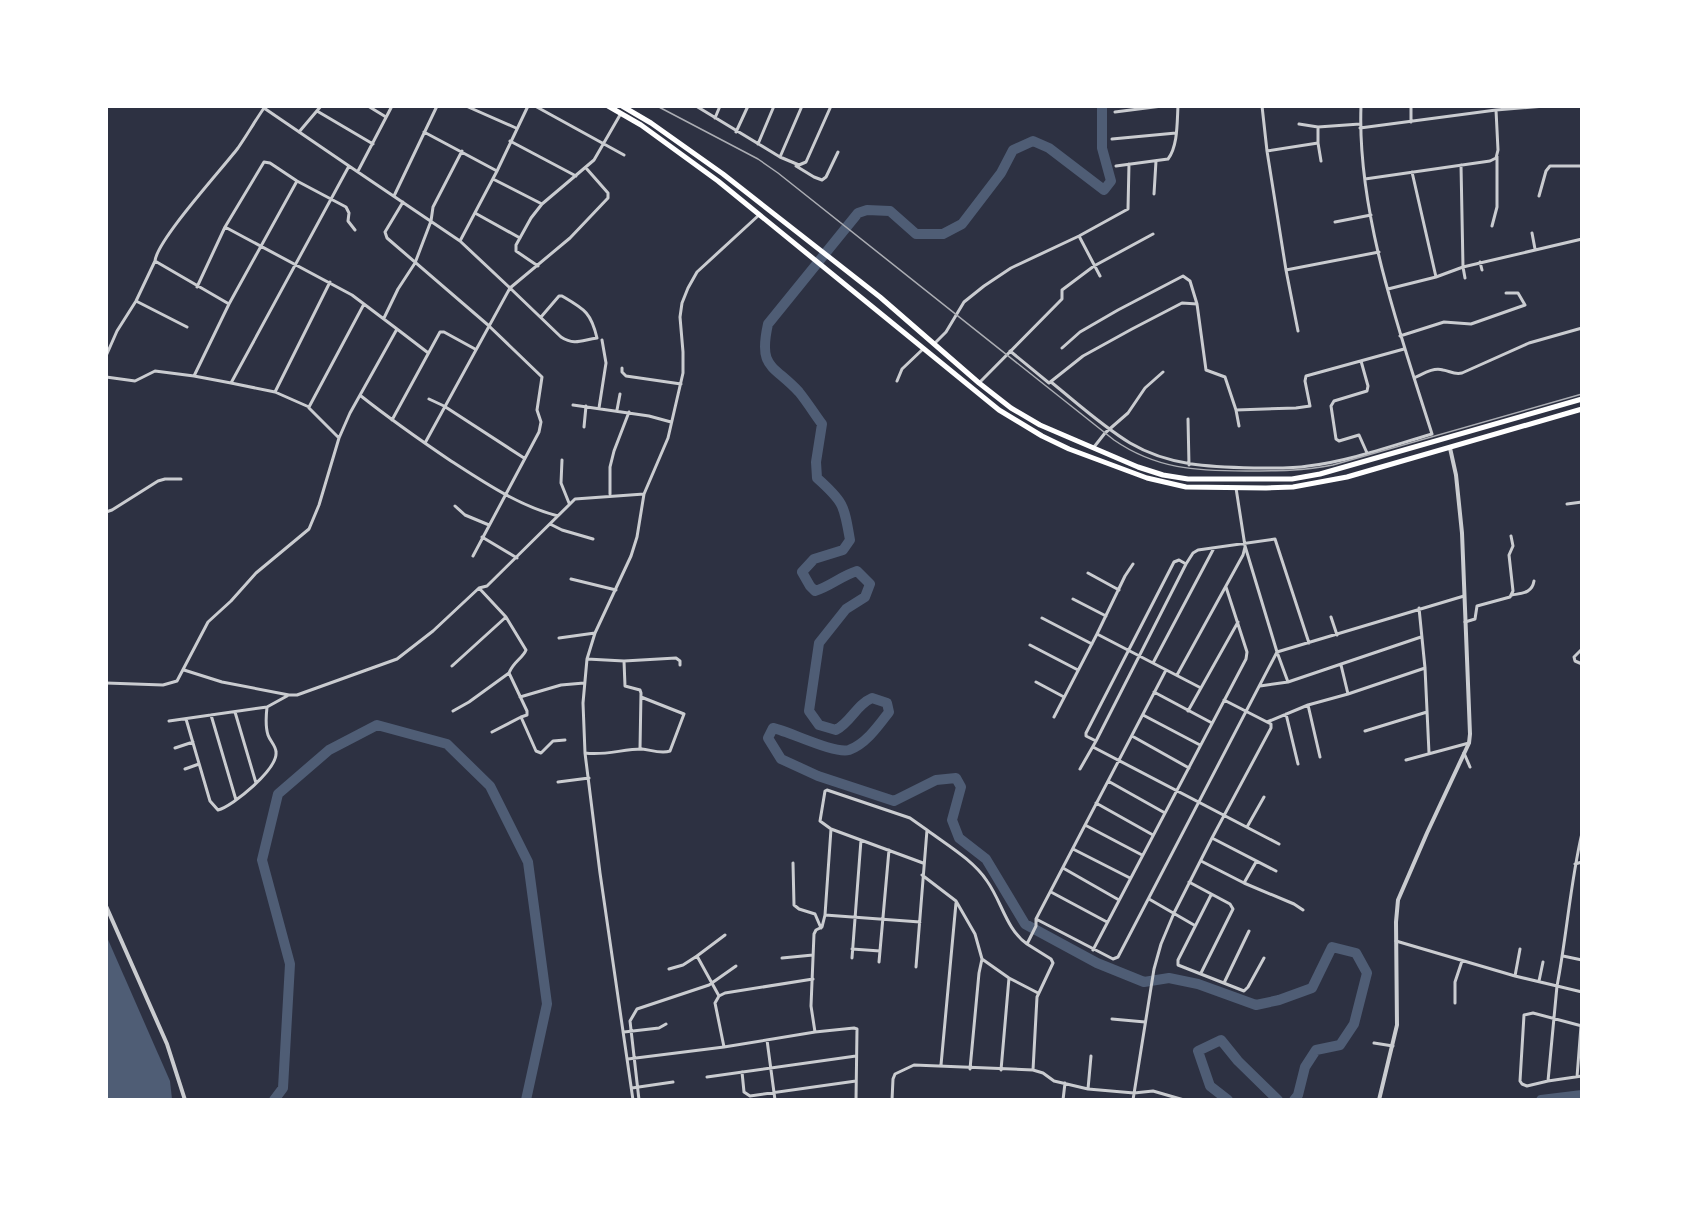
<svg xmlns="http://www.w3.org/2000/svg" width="1688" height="1206" font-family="'Golos Text',sans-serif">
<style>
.water{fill:#4f5d75}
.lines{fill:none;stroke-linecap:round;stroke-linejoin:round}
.river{stroke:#4f5d75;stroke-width:10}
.minor{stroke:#caccd0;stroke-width:3}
.tertiary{stroke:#caccd0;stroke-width:4}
.trunk{stroke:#fff;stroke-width:5}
.rail{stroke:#abadb3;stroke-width:1.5}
</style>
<rect width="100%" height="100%" fill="#2d3142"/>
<!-- water -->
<path class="water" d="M 106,935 L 170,1081 L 172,1099 L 107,1099 Z"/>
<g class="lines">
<!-- river -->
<path class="river" d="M 1102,106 L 1102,148 L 1111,181 L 1104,190 L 1049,148 L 1033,141 L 1013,150 L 1001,173 L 962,224 L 943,234 L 916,234 L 890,211 L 867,210 L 858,213 L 768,324 C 758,369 773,364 799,392 C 807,402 814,413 822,424 L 816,462 L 817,478 C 844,502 844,505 850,540 L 843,550 L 814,559 L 802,572 L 810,586 L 815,591 C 831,586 841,576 857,571 L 870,584 L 865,597 L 846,609 L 819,643 L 809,711 L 819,725 L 836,730 C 852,721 856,705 872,698 L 887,703 L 889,712 C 879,725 866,744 849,750 C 834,754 791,732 773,728 L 768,738 L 781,759 L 818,776 L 894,801 L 936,780 L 956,778 L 961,787 L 952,820 L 959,838 L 986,859 L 1025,924 L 1097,963 L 1144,982 L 1169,978 L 1198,984 L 1256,1005 L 1279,1000 L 1312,988 L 1332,947 L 1356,953 L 1367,973 L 1354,1024 L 1340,1045 L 1316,1050 L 1305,1067 L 1298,1095 L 1294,1100
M 274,1100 L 283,1088 L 290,964 L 262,860 L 278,794 L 329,750 L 377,725 L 447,744 L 490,786 L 528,862 L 547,1004 L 526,1100
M 1228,1100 L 1210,1086 L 1198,1051 L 1221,1040 L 1238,1061 L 1278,1100
M 1541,1100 L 1582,1095"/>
<!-- minor -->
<path class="minor" d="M 266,106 L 264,108 L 349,166
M 368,106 L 386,117
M 466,106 L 516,128
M 535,106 L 624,155
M 696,106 L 780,157 L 799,165 L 806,162 L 831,106
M 1262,106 L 1267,151 L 1318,143 L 1318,127 L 1360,124
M 1361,106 C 1357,214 1400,333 1432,434
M 1411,106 L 1411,122
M 317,111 L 373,144
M 1115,112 L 1162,106
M 715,118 L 720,106
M 1299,124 L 1318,127
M 1360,128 L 1496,110 L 1545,106
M 299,132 L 321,106
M 424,132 L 497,171
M 736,132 L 748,106
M 1112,139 L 1176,133
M 510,141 L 576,176
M 1318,143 L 1321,161
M 758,144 L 774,106
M 1267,151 L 1286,270 L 1298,331
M 780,157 L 802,106
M 796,166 L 814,177 L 822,180 L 826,177 L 838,152
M 1116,166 L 1168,159 C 1178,146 1177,122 1178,106
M 358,171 L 392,106
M 1412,172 L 1436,277
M 493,179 L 542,204
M 1365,179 L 1490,161 L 1496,158 L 1498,150 L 1496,110
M 1154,194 L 1156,161
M 394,196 L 437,106
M 1539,196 L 1546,171 L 1550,166 L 1582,166
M 403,202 L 385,232 L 387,238 L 488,325 L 542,377 L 537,410 L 541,422 L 539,432 L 473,556
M 475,213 L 520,238
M 1335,222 L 1371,215
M 1492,226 L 1497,207 L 1497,156
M 1532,233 L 1535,249
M 1079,236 L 1100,276
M 460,241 L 497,171 L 528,106
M 1480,262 L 1482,270
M 538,266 L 516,251 L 516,245 L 531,218 L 542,204 L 594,160 L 620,115
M 1286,270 L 1379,252
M 1465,278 L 1463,267 L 1582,239
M 197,287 L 225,227 L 264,162 L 270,163 L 297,181 L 346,207 L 349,213 L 348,221 L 355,230
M 1388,289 L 1436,277 L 1463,267 L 1461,165
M 136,301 L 187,327
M 229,304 L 297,181
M 541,317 L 559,296 L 562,296 C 584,309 591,312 597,338 C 582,340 575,346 561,337 L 510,288 L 570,238 L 608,198 L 608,193 L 586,168
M 384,318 L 398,289 L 415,263 L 431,221 L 433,207 L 462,151
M 397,329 L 427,352
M 1400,336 L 1444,322 L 1471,324 L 1525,305 L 1518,293 L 1506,293
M 934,344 L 946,332 L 964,302 L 984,286 L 1011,268 L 1079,236 L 1128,209 L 1129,164
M 1062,348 L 1080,332 L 1118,310 L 1183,276 L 1190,281 L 1197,304
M 1010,351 L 1049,383 L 1083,356 L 1132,329 L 1182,303 L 1197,304 L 1206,370 L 1225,377 L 1236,410 L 1296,408 L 1310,406 L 1305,381 L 1306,376 L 1404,349
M 106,356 L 117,331 L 136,301 L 155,261
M 1361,361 L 1368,386 L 1367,391 L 1334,401 L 1331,406 L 1336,439 L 1339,441 L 1359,435 L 1367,453
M 622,368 L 622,372 L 626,376 L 681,384
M 194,376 L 231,383 L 349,166 L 460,241 L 510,288 L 425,443
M 106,377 L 135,381 L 155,371 L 194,376 L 229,304 L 155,261 C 157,240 222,169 238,148 C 247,135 255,121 264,108
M 1414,378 C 1423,374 1433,367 1443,370 C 1450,371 1454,375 1462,373 L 1529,343 L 1582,328
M 897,381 L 902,369 L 923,349
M 980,382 L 1062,299 L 1062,290 L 1094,266 L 1153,234
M 1051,382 C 1077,403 1102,426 1130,443 C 1169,466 1210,467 1254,468 C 1272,468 1291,469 1308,466 C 1350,461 1391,446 1432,434
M 231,383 L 275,392 L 309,407 L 364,304
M 275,392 L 330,282
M 361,396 C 390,419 420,440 451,461 C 485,483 519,506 558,516
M 429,399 L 444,406 L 524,458
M 573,405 L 649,416 L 671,422
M 309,408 L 339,438
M 599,408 L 606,363 L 602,340
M 617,410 L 620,394
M 1236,410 L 1239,426
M 1188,419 L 1189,465
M 392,420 L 440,332 L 444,332 L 475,349
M 584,427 L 586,406
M 1094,447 L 1105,433 L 1128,413 L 1145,388 L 1163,372
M 562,460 L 561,483 L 569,503
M 610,494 L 610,467 L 614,451 L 629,412
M 1567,504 L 1582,502
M 455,506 L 465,515 L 489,525
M 106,512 L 112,510 L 158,481 L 165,479 L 181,479
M 550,524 L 562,530 L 593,539
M 1582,529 L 1582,536
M 482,537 L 517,558
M 1133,564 L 1125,576 L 1097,634 L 1201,688
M 1186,564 L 1193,553 L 1198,550 L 1275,539 L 1309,643
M 1088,573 L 1119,590
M 571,579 L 616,590
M 479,588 L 506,617 L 526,650 C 523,658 513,662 509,673 L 527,711 L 527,715 L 521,717 L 536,751 L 541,753 L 553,741 L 565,740
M 1512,595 C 1523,593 1532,593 1534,581
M 1073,599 L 1106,616
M 1331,617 L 1337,635
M 1042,618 L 1092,644
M 1465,622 L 1475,619 L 1477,606 L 1510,597 L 1513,591 L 1509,555 L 1513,546 L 1511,536
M 1421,637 L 1288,682 L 1277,652 L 1464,596
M 559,638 L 595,633
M 1030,645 L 1078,670
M 1582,649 L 1574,657 L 1575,661 L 1582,664
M 587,659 L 624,661 L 625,686 L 640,690 L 641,693 L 640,749
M 624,661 L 676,658 L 680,661 L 680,665
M 1153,663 L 1214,548
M 1341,665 L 1348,694
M 452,666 L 506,617
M 1425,668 L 1429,753
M 184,670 L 222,682 L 289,695 L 297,695 L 397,659 L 433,631 L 479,588 L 487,586 L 575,499 L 644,494
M 1166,670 L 1036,919 L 1113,959 L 1118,957 L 1277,652 L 1245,546 L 1236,488
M 1177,675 L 1243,555 L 1245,547
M 1036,682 L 1064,697
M 106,683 L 163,685 L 177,681 L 208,622 L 231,601 L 256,573 L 309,529 L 319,505 L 339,438 L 350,413 L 397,329 L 352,295 L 225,227
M 1260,686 L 1288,682
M 1154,692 L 1212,723
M 520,697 L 561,685 L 584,683
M 1224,700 L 1267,722
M 1308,705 L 1348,694 L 1425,668 L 1419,608
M 453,711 L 469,702 L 509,673
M 1188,711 L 1238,622
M 235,712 L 256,783
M 1286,714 L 1298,764
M 211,715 L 236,800
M 1143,715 L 1200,745
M 1054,717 L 1097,634
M 186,719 L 210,801 L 218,810 C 233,806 278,769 276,752 C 276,746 270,741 268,735 C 265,726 266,716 267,707
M 169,721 L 267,707 L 287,696
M 1365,731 L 1427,712
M 492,732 L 521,717
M 1132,736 L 1189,768
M 1093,747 L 1279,844
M 175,748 L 193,742
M 585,753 C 604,756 623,749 642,749 C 651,750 661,754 670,751 L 684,714 L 641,697
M 1464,753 L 1470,767
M 1406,760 L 1469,743
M 185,769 L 199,764
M 1080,769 L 1096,741 L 1186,564 L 1179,560 L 1174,562 L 1086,733 L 1086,736 L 1096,741
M 1108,781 L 1165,813
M 558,782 L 589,778
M 1096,803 L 1153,835
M 1085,825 L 1142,855
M 1247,827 L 1264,797
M 831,829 L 820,821 L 825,791 L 827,790 L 910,818 L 927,830
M 1212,838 L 1276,871
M 1073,849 L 1130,878
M 1201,861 L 1244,883 L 1294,904 L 1303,910
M 793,863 L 794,905 L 799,909 L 815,914 L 821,928
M 1575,864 L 1582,862
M 1063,868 L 1119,900
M 922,875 L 956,901 L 975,934 L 982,959 L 1009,978 L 1038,993
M 1189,882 L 1230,904 L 1233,909 L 1201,973
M 1244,883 L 1256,862
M 1051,892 L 1107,922
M 1211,895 L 1178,960 L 1178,965 L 1244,991 L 1248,987 L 1264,958
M 1149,899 L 1194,925
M 825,915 L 920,922
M 725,935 L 697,956 L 719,996 L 725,993 L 813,979
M 1396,941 L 1515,976 L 1557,986 C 1567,935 1570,884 1582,833
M 1027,944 L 1051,959 L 1053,963 L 1037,997 L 1033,1070 L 1043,1073 L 1054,1081 L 1088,1089 L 1134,1093 L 1153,1091 L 1184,1100
M 852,949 L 880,951
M 1093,950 L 1246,659 L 1247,652 L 1226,587
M 1563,956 L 1582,960
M 782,958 L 813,955
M 852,958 L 861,840
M 879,962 L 889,850
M 916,967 L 927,830 C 947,845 973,860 987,881 C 1002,902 1006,929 1027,944 L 1036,926 L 1036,920
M 669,969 L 683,965 L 697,956
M 1515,976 L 1520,949
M 1539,981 L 1543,962
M 1224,983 L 1249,931
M 1582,992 L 1557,986 L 1548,1081 L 1582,1076
M 719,996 L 715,1003 L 724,1047 L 815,1032
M 1455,1003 L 1455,982 L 1462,961
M 1112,1019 L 1145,1022
M 624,1032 L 659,1028 L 666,1024
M 767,1040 L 775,1100
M 1374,1043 L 1393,1046
M 628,1059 L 724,1047
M 941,1065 L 956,903
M 970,1069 L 979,973 L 982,959
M 1001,1070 L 1009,978
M 742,1072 L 744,1092 L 750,1096 L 856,1081
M 707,1077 L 856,1056
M 1577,1077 L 1581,1026
M 1548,1081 L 1527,1086 L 1522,1084 L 1520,1081 L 1524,1015 L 1533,1013 L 1582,1026
M 632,1088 L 673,1082
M 1088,1089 L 1091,1056
M 633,1100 L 600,873 L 585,753 L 583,703 L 587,659 L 595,633 L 631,556 L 637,537 L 644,494 L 668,438 L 683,373 L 683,352 L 680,317 L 682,303 L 688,288 L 697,272 L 759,215
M 639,1100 L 630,1021 L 637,1009 L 709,985 L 736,966
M 856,1100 L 857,1029 L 854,1028 L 815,1032 L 811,1006 L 814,934 L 816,930 L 822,927 L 825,915 L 831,829 L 923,863
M 892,1100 L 893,1079 L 895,1074 L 914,1065 L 1033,1070
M 1063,1100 L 1065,1083
M 1133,1100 L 1154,969 L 1161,944 L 1174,913 L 1212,838 L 1271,728 L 1271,724 L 1267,722 L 1308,705 L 1320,757"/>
<!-- tertiary -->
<path class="tertiary" d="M 106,906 L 167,1044 L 185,1100
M 1379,1100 L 1397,1025 L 1396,922 L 1398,900 L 1427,833 L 1469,743 L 1470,734 L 1462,533 L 1456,475 L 1450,448"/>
<!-- trunk -->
<path class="trunk" d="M 608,106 L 641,125 L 718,181 L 999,410 L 1042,436 L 1069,449 L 1147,478 L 1186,487 L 1266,488 L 1293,487 L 1347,477 L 1582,409
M 622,106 L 651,123 L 723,174 L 880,297 L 979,383 L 1011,408 L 1040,425 L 1138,467 L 1163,475 L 1188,479 L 1292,479 L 1320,474 L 1582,399"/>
<!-- rail -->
<path class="rail" d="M 657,106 L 758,159 L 778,173 L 1114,440 C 1156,469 1196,471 1246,471 C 1276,471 1304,471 1333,465 L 1582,394"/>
</g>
<!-- border -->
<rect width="1688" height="1206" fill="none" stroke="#ffffff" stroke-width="216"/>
</svg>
